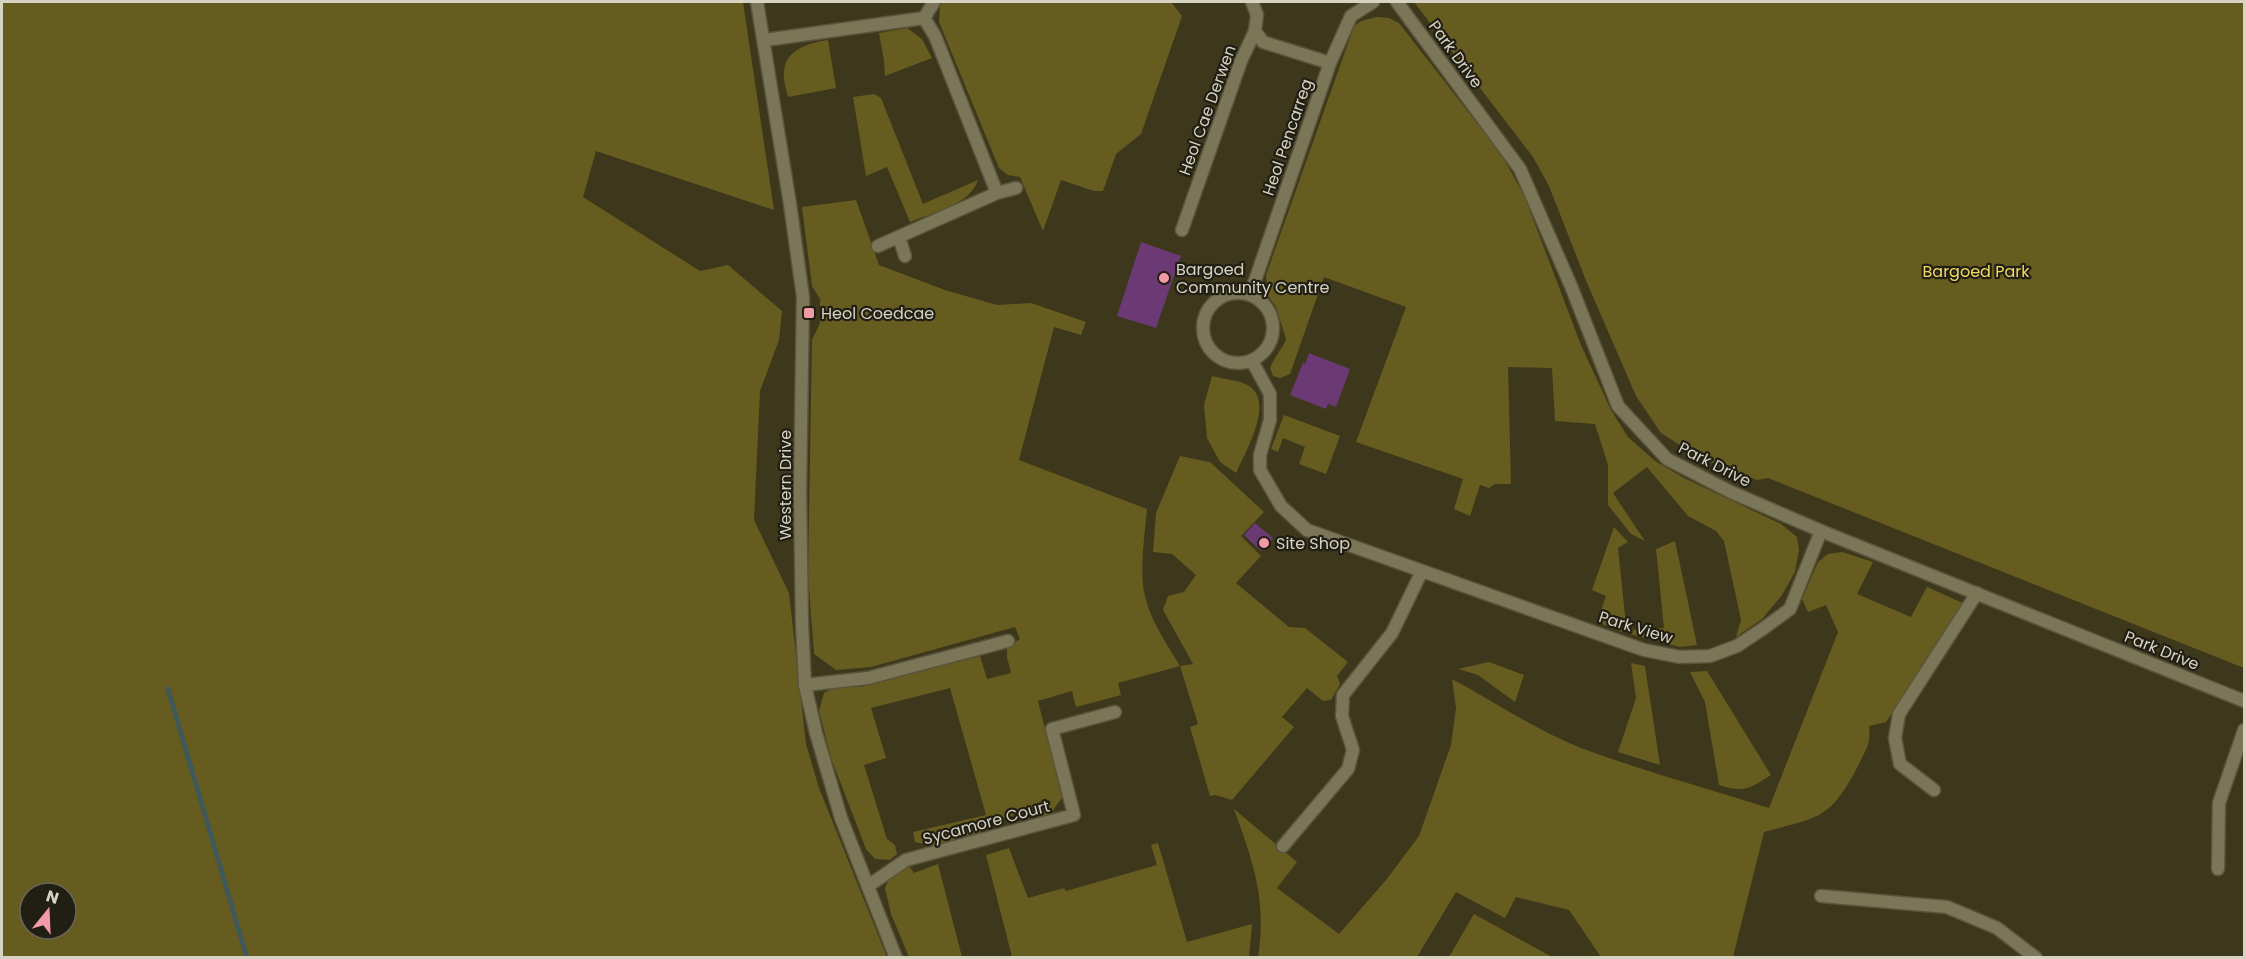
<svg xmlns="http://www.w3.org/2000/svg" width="2246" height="959" font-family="Poppins,sans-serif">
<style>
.green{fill:#675c1f;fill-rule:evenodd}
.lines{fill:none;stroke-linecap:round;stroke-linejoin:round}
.stream{stroke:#405958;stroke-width:5}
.building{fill:#6b3974}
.minor-casing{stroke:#59553d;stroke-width:15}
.tertiary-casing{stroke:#59553d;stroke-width:15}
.minor{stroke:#7b7658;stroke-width:12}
.tertiary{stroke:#7b7658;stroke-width:12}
.poi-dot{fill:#f39aa8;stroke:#211f13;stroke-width:2}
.labels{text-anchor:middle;stroke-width:4.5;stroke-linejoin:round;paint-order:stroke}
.street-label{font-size:16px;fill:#d6d3c3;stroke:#211f13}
.poi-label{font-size:16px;fill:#d6d3c3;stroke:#211f13;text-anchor:start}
.park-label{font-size:16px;fill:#f1da63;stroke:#211f13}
</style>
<rect width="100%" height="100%" fill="#3d371c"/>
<!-- green -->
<path class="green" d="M 2,2 L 743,2 L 774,210 L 596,151 L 583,197 L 700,271 L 728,265 L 782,311 L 779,340 L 760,391 L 754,520 L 789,593 L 806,744 L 819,788 L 887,957 L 2,957 ZM 30,893 L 66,893 L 66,929 L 30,929 Z
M 943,2 L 1171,2 L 1182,16 L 1141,134 L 1116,154 L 1103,191 L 1094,191 L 1061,180 L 1043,231 L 1020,177 L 1008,175 L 999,168 L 939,22 L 940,6 Z
M 1414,2 L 2244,2 L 2244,668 L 1768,478 L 1757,480 L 1700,458 L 1661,433 L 1636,396 L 1587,283 L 1549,186 L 1533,157 Z
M 1377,17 L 1389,18 L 1399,23 L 1501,154 L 1524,195 L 1581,345 L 1611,410 L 1628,437 L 1655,461 L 1684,478 L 1781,524 L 1797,537 L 1799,550 L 1795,572 L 1782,595 L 1762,619 L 1736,637 L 1741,620 L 1724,541 L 1716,531 L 1688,516 L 1647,467 L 1613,493 L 1645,541 L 1631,534 L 1608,505 L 1608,465 L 1595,424 L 1555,421 L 1552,368 L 1508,367 L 1511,484 L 1495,484 L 1489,488 L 1480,485 L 1470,516 L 1454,509 L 1463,479 L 1356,442 L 1406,307 L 1324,277 L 1290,374 L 1280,378 L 1273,376 L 1270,368 C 1274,357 1282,350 1286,339 L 1276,307 L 1268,296 L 1266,275 L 1354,26 L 1361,21 Z
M 907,28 L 922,39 L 932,58 L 885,76 L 884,61 L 879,33 Z
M 828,40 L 836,88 L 788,97 C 786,89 783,80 784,72 C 785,49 810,43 828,40 Z
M 874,94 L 881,98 L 923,204 L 978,180 C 969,206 933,212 910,222 L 887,167 L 866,176 L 853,97 Z
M 856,200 L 879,265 L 945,290 L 997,305 L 1031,303 L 1086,322 L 1081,335 L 1054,327 L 1019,460 L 1147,509 C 1145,533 1139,573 1145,596 C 1151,622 1167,644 1180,666 L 1193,664 L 1163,610 L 1168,596 L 1184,592 L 1196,575 L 1172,554 L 1153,552 L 1156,513 L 1180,456 L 1210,462 L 1264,512 L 1241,536 L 1261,556 L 1236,583 L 1289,627 L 1305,628 L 1348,662 L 1337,676 L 1340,684 L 1331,700 L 1323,701 L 1307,688 L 1282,717 L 1294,727 L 1232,800 L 1215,795 L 1210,796 L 1190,727 L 1198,724 L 1180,666 L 1118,683 L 1121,695 L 1076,707 L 1072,691 L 1038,701 L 1062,798 L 1050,814 L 1039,817 L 1029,811 L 989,822 L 980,833 L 933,846 L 915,842 L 913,832 L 986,815 L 950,688 L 871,708 L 886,758 L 864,765 L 887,839 L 895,845 L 897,854 L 890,860 L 875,859 L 866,849 L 831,758 L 819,711 L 824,693 L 841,684 L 861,687 L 980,656 L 987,679 L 1011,673 L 1007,657 L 1007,647 L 1020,639 L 1015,627 L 871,667 L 836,670 L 814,654 L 808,575 L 812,340 L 820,323 L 820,299 L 812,286 L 802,207 Z
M 1212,376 C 1223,379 1240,380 1249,386 C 1275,403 1245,452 1236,473 L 1220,462 L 1207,438 L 1204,405 Z
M 1284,415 L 1340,436 L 1326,474 L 1299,464 L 1305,447 L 1283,438 L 1278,452 L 1271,449 Z
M 1614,527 L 1628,542 L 1618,548 L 1626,625 L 1622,632 L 1597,622 L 1606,596 L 1592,590 Z
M 1675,541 L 1697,645 L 1680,647 L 1630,634 L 1632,630 L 1664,628 L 1656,549 Z
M 1842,552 L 1873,562 L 1857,594 L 1911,617 L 1927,587 L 1965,604 L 1886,722 L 1869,726 C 1871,745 1866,749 1858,766 C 1830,820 1819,817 1764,832 L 1733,957 L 1601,957 L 1569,910 L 1516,897 L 1505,918 L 1456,892 L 1417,957 L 1258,957 C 1267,900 1253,862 1234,809 L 1297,862 L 1277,888 L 1339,934 L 1386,880 L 1419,836 L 1451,745 L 1456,708 L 1452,679 C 1495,702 1536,730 1581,748 C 1643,771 1706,788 1769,808 L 1838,632 L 1826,605 L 1808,612 L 1802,599 L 1818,562 L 1828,554 Z
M 1489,662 L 1524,675 L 1515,702 L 1478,675 L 1458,669 Z
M 1631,663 L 1645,666 L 1660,765 L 1618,752 L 1636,698 Z
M 1707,671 L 1771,775 C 1749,789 1744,793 1719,785 L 1705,702 L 1690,672 Z
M 1158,843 L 1187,942 L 1252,924 L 1249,957 L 1012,957 L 986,855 L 1009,848 L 1028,898 L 1064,888 L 1066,891 L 1157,865 L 1151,845 Z
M 938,864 L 962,957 L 909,957 L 891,914 L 885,888 L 891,874 L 910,867 L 914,873 Z
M 1474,914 L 1552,957 L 1449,957 Z"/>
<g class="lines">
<!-- stream -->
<path class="stream" d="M 168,689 L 247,958"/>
</g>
<!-- building -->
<path class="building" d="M 1141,242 L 1181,256 L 1156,328 L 1117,316 Z
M 1309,353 L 1350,369 L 1336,407 L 1328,404 L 1326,409 L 1290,395 L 1303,363 L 1305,364 Z
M 1255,523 L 1273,538 L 1261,551 L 1244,535 Z"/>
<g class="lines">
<!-- minor casing -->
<g class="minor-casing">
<path id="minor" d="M 934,2 L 924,18 L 935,36 L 997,193
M 1255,31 L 1263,42 L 1330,63
M 765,40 L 924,18
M 1182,230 L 1241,61 L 1255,31 L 1257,15 L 1252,2
M 899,237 L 905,256
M 878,246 L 997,193 L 1016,188
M1203 328a35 35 0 1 1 70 0a35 35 0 1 1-70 0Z
M 1250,295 L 1330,63 L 1351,16 L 1373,2
M 1252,361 L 1270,394 L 1270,420 L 1260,455 L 1260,470 L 1281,506 L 1307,530 L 1644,650 L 1680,657 L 1710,656 L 1737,646 L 1764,628 L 1790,609 L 1821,531
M 805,685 L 868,678 L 1008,641
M 1934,790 L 1900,764 L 1895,738 L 1899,714 L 1977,593
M 1283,846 L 1348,769 L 1353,750 L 1342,716 L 1343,695 L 1392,633 L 1422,571
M 2218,869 L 2219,803 L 2244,730
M 868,886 L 906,860 L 1074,815 L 1052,729 L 1115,712
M 1821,896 L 1947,907 L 1997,928 L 2036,958"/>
</g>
<!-- tertiary casing -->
<g class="tertiary-casing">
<path id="tertiary" d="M 757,2 L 790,204 L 803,297 L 800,491 L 802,624 L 805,685 L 816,733 L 841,818 L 896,958
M 1397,2 L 1520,169 L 1571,286 L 1618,406 L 1667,459 L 1731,492 L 1821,531 L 2244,701"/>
</g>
<!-- minor -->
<use href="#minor" class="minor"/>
<!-- tertiary -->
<use href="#tertiary" class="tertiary"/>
</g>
<!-- markers -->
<g class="poi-dot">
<circle cx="1164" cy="278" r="6"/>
<rect x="803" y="307" width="12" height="12" rx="3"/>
<circle cx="1264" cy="543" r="6"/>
</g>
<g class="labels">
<!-- street labels -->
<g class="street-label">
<text transform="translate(1456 54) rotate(54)" y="6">Park Drive</text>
<text transform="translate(1207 110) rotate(-70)" y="6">Heol Cae Derwen</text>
<text transform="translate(1287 137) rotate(-71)" y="6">Heol Pencarreg</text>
<text transform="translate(1715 464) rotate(27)" y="6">Park Drive</text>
<text transform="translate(785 485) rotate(-90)" y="6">Western Drive</text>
<text transform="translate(1636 627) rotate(17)" y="6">Park View</text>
<text transform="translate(2162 650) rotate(22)" y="6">Park Drive</text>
<text transform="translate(986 822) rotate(-15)" y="6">Sycamore Court</text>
</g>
<!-- poi labels -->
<g class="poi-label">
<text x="1176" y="275">Bargoed<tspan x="1176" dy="18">Community Centre</tspan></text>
<text x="821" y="319">Heol Coedcae</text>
<text x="1276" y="549">Site Shop</text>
</g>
<!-- park labels -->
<g class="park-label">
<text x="1976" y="277">Bargoed Park</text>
</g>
</g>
<!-- border -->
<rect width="2246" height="959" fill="none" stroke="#d6d3c3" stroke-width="6"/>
<!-- north arrow -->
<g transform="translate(48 911) rotate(18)"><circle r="28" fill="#211f13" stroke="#696759" stroke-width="1.5"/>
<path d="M0-4.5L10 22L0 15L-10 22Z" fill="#f39aa8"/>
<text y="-9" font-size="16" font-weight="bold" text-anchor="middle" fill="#d6d3c3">N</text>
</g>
</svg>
